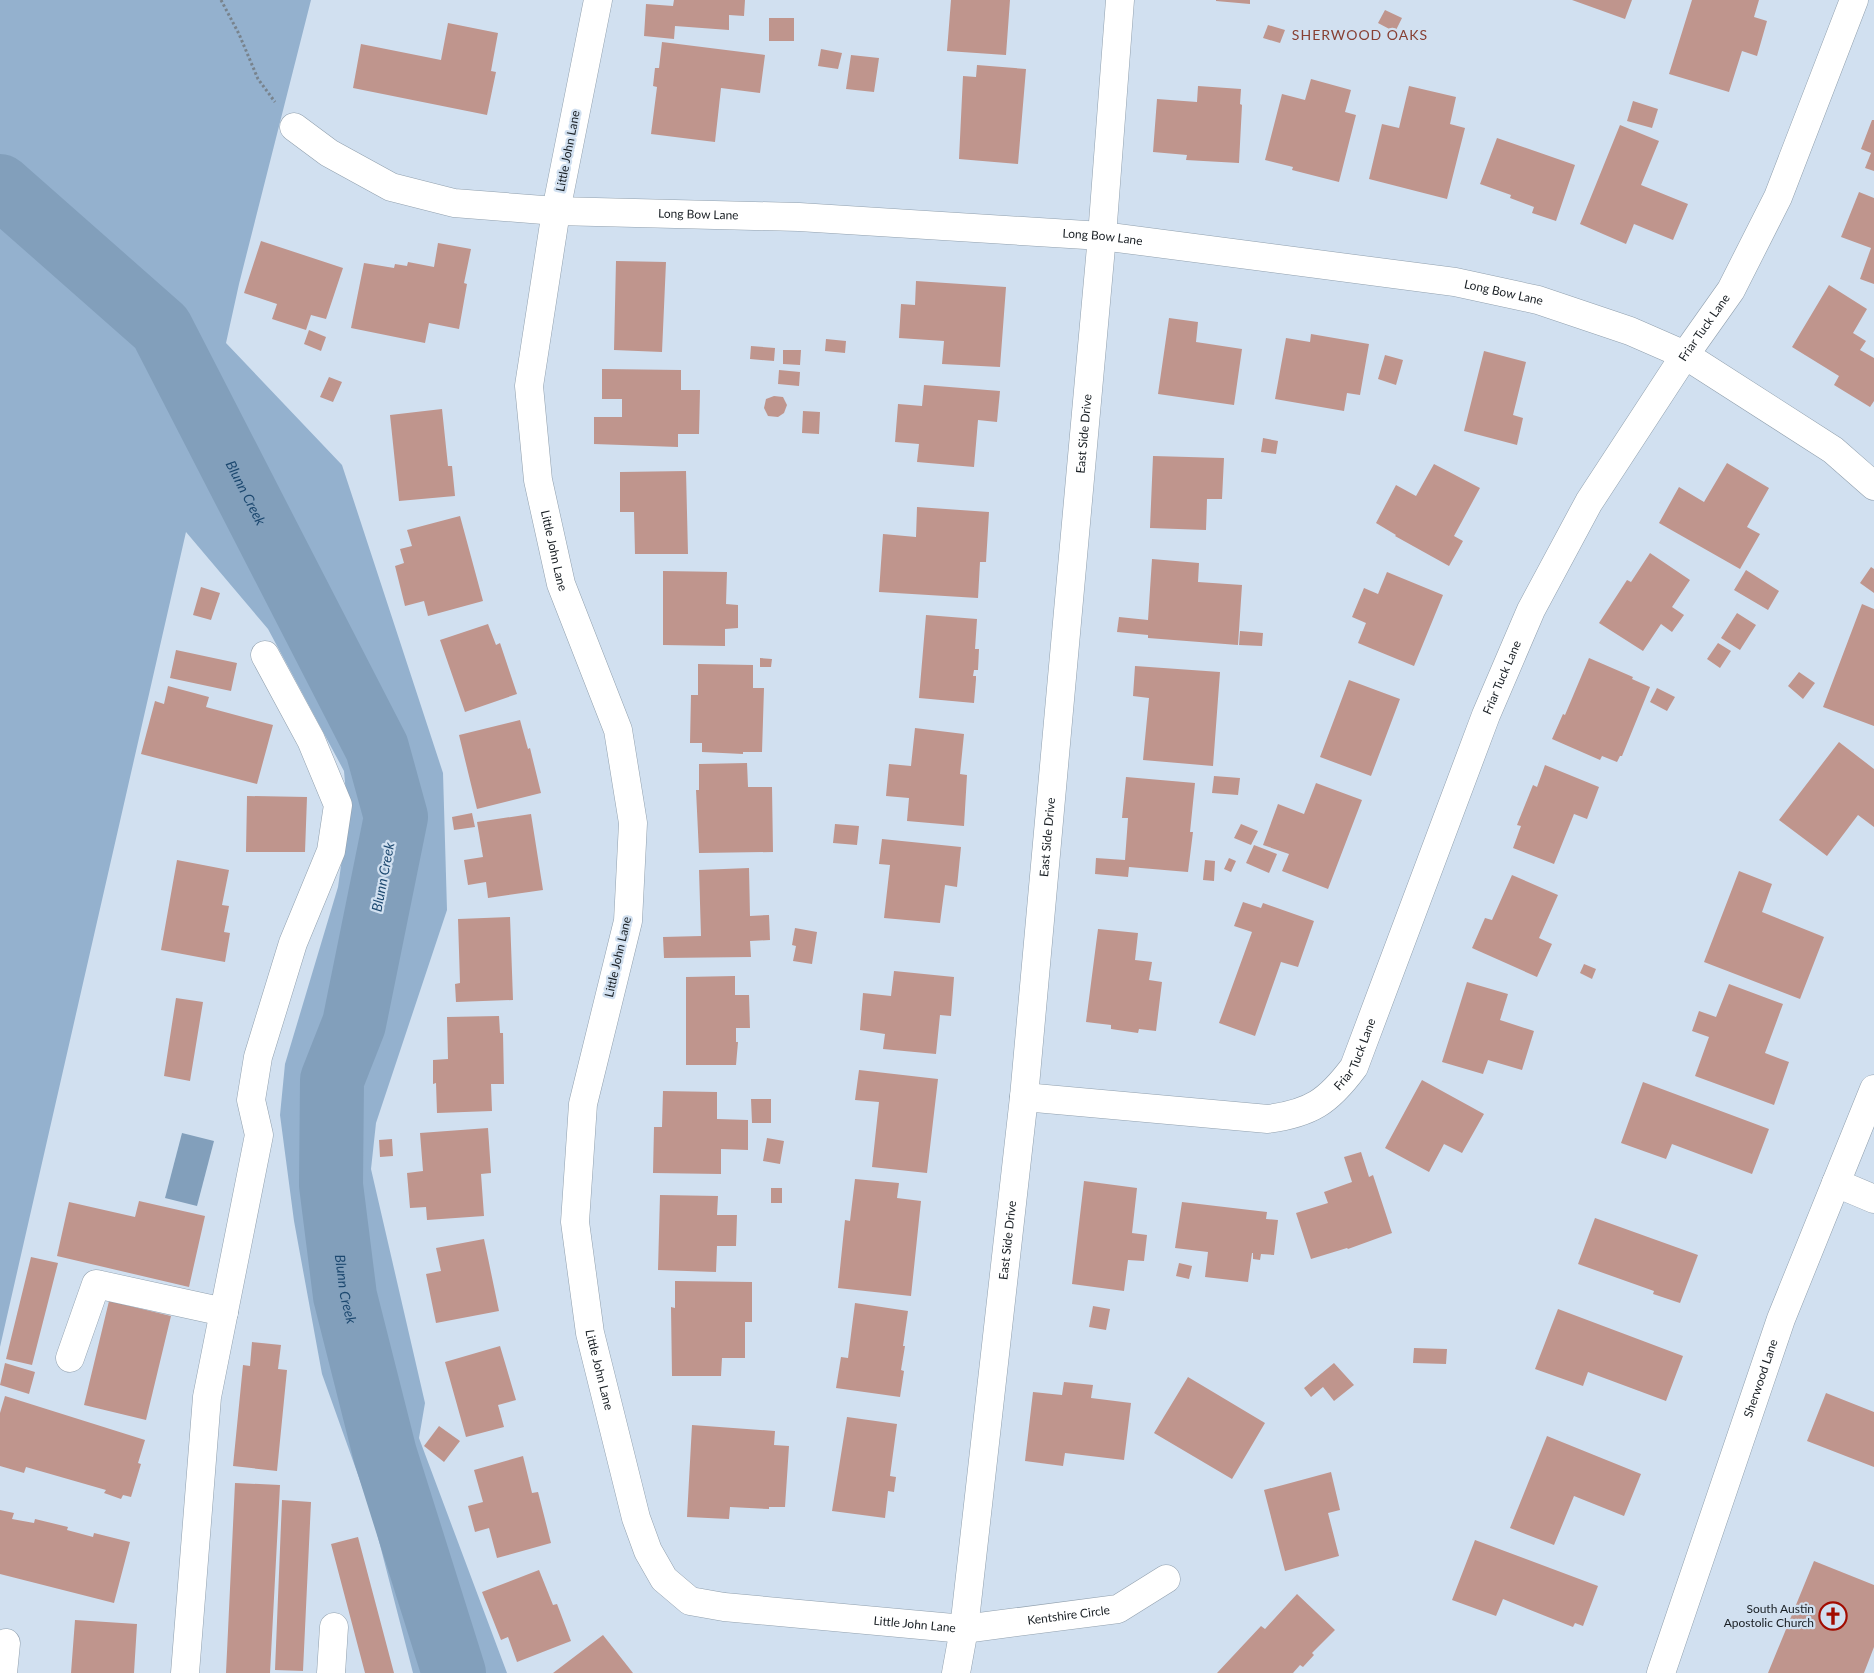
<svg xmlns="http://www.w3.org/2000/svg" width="1874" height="1673" font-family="Lato,sans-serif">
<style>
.forest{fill:#94b1ce}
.water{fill:#829fbb}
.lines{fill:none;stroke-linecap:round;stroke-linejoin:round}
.river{stroke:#829fbb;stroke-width:64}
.building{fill:#bf958d}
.minor-casing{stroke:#91a0ae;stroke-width:29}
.path{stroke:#78838d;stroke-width:3;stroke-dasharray:2.5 2.5;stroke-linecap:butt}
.minor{stroke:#fff;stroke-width:28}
.labels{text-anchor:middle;stroke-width:4.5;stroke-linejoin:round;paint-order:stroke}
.street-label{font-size:12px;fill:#181e23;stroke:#d1e0f0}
.poi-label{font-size:12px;fill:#181e23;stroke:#d1e0f0;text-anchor:end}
.neighbourhood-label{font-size:14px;letter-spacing:1px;fill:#874034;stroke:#d1e0f0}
.water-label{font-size:14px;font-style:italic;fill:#1c486f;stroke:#d1e0f0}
</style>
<rect width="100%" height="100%" fill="#d1e0f0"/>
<!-- forest -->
<path class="forest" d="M 0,0 L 311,0 L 239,284 L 226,343 L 342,465 L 443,773 L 447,910 L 376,1123 L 371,1169 L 425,1403 L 419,1438 L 507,1673 L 413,1673 L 372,1514 L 322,1374 L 294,1221 L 280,1115 L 285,1064 L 338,887 L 348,816 L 344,771 L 268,629 L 186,532 L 0,1347 Z"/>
<!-- water -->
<path class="water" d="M 182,1133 L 214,1141 L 197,1206 L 165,1198 Z"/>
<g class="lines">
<!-- river -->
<path class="river" id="s1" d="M 0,186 L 161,328 L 377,748 L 396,817 L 354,1024 L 332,1080 L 331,1185 L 345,1296 L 385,1454 L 454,1673"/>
</g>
<!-- building -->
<path class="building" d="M 674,0 L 745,0 L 744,16 L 729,15 L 729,30 L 675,26 L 674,39 L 644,36 L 646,4 L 673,6 Z
M 951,0 L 1010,0 L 1006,55 L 947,51 Z
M 1216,0 L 1250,0 L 1250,4 L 1216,1 Z
M 1572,0 L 1632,0 L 1625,19 Z
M 1692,0 L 1759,0 L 1754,17 L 1767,21 L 1757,56 L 1742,51 L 1729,92 L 1669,74 Z
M 1385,10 L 1402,18 L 1395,32 L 1378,23 Z
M 769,18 L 794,18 L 794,41 L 769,41 Z
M 448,23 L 498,33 L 491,71 L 496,72 L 487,115 L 353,88 L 361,44 L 441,60 Z
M 1268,25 L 1285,30 L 1280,43 L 1263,38 Z
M 662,42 L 765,55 L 760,93 L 721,88 L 715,142 L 651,134 L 657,87 L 653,86 L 655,68 L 659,68 Z
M 821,49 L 842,53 L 838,69 L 818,66 Z
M 851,55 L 879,58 L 874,92 L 846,89 Z
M 977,65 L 1026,69 L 1018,164 L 959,159 L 963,76 L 976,77 Z
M 1311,79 L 1351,90 L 1345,112 L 1356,115 L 1339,182 L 1292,170 L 1293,167 L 1265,160 L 1282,94 L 1305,100 Z
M 1198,86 L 1241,89 L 1240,104 L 1242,105 L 1239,163 L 1186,160 L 1187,155 L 1153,152 L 1157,99 L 1197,102 Z
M 1409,86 L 1456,97 L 1450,124 L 1465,128 L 1447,199 L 1369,179 L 1382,124 L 1399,128 Z
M 1633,101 L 1658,109 L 1652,128 L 1627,121 Z
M 1872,120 L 1874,120 L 1874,171 L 1865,168 L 1871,153 L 1861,149 Z
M 1620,125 L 1659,141 L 1641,185 L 1688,204 L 1673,240 L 1634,224 L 1626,244 L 1580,224 Z
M 1497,138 L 1575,165 L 1556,221 L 1532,213 L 1534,207 L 1510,198 L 1511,195 L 1480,184 Z
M 1859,192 L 1874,198 L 1874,284 L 1860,279 L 1871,248 L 1841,237 Z
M 261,241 L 343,268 L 326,319 L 311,315 L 306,330 L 272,319 L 277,304 L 244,293 Z
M 438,243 L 471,249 L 464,283 L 467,284 L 459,329 L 429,323 L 425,343 L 351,328 L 364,263 L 394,268 L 395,264 L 407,266 L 408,262 L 434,267 Z
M 616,261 L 666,262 L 662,352 L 614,350 Z
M 916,281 L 1006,287 L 1000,367 L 942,364 L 944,341 L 899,338 L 901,304 L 915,305 Z
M 1829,285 L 1867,309 L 1853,333 L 1866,341 L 1860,350 L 1874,358 L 1874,401 L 1870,407 L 1834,385 L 1839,376 L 1792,347 Z
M 1169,318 L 1198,322 L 1196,342 L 1242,349 L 1234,405 L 1158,394 Z
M 309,330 L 326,337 L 321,351 L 304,344 Z
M 1311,334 L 1369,344 L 1360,395 L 1347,393 L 1344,411 L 1275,399 L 1286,338 L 1310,342 Z
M 826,339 L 846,341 L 845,353 L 825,351 Z
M 751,346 L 775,348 L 774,361 L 750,359 Z
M 783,350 L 801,350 L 800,365 L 783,364 Z
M 1484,351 L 1526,362 L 1513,415 L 1523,418 L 1517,445 L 1464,431 Z
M 1385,355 L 1403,360 L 1396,385 L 1378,379 Z
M 602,369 L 681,370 L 681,390 L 700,390 L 699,434 L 678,434 L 678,447 L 594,444 L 594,417 L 622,417 L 622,399 L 602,399 Z
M 779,370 L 800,372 L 799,386 L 778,384 Z
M 329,377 L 342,382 L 333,402 L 320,397 Z
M 924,385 L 1000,391 L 997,422 L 978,420 L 974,467 L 917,462 L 919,444 L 895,442 L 898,404 L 922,406 Z
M 774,396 L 783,397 L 787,405 L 784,413 L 778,417 L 768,416 L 764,408 L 766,399 Z
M 442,409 L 448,466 L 452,466 L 455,496 L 399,501 L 390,415 Z
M 803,411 L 820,412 L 819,434 L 802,433 Z
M 1263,438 L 1278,441 L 1276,454 L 1261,452 Z
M 1153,456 L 1224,458 L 1222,499 L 1207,499 L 1206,530 L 1150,528 Z
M 1727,463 L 1769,488 L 1747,527 L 1760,534 L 1740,569 L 1659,523 L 1679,487 L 1704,502 Z
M 1434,464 L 1480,488 L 1454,536 L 1463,541 L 1449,566 L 1395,536 L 1396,535 L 1376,523 L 1396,485 L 1416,496 Z
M 686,471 L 688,554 L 635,554 L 634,512 L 620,512 L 620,472 Z
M 917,507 L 989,512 L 986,562 L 980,562 L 978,598 L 879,592 L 883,534 L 916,537 Z
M 460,516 L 483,601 L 428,616 L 424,601 L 405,606 L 395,566 L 404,563 L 400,549 L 412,546 L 407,530 Z
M 1650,553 L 1690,580 L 1672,607 L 1684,615 L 1672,632 L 1661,624 L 1643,651 L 1599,623 L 1627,580 L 1631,582 Z
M 1152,559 L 1199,563 L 1198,582 L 1242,585 L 1238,645 L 1148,638 L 1148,635 L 1117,632 L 1119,617 L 1148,620 Z
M 1871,567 L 1874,569 L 1874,593 L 1860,583 Z
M 1746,570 L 1779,591 L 1768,610 L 1734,590 Z
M 663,571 L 727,572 L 726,604 L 738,605 L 738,628 L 725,629 L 725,646 L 663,645 Z
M 1387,572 L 1443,595 L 1414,666 L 1358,643 L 1366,623 L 1352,617 L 1364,588 L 1378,594 Z
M 201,587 L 220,593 L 211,620 L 193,615 Z
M 1862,604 L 1874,609 L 1874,726 L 1823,707 Z
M 1737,613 L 1756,625 L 1740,650 L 1721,638 Z
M 926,615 L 977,619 L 975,649 L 979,649 L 978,670 L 974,670 L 973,676 L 976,676 L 976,679 L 974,703 L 919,698 Z
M 488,624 L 496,645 L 500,643 L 517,694 L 465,712 L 440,640 Z
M 1240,631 L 1263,633 L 1262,646 L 1239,645 Z
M 1718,643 L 1731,651 L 1720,668 L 1707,659 Z
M 176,650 L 237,663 L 231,691 L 170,678 Z
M 760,658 L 772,659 L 771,667 L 760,667 Z
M 1589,658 L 1633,677 L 1632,679 L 1650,687 L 1622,756 L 1620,756 L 1617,762 L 1602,756 L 1600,760 L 1552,739 L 1563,714 L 1565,715 Z
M 698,664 L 753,665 L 753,688 L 764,688 L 762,752 L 743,752 L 743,754 L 702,752 L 702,743 L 690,743 L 691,695 L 698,695 Z
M 1135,666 L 1220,672 L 1213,766 L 1143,760 L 1149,698 L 1133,696 Z
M 1799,672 L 1815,683 L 1803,699 L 1788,686 Z
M 1349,680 L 1400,699 L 1371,776 L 1320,757 Z
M 168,686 L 209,697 L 206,707 L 273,725 L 257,784 L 141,754 L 155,701 L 164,704 Z
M 1657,688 L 1675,697 L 1667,711 L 1650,702 Z
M 520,720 L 528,749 L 530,748 L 541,793 L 477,809 L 459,735 Z
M 915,728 L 964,734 L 960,774 L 967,775 L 964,826 L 907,821 L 909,798 L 886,796 L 889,764 L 911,766 Z
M 1839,742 L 1874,769 L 1874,827 L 1858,815 L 1827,856 L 1779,820 Z
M 747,763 L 748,787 L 772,787 L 773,852 L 699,853 L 696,790 L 699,790 L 699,764 Z
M 1545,765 L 1599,787 L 1587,819 L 1574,814 L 1554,864 L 1513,848 L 1521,826 L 1517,825 L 1533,785 L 1537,787 Z
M 1214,776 L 1240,778 L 1238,795 L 1212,793 Z
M 1126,777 L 1195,783 L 1190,832 L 1193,832 L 1188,872 L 1129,867 L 1128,877 L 1095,874 L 1096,858 L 1125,860 L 1128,818 L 1122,818 Z
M 1316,783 L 1362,800 L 1328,889 L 1282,871 L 1289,854 L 1263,845 L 1278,804 L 1304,814 Z
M 247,796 L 307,797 L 305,852 L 246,852 Z
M 472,813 L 475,827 L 454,830 L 452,817 Z
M 531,814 L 543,890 L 488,898 L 486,882 L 468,885 L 464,860 L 483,857 L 477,822 Z
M 835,824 L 859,826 L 857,845 L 833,843 Z
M 1241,824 L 1258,831 L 1251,845 L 1234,838 Z
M 882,839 L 961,847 L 957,887 L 945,885 L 940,923 L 884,918 L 890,865 L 879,864 Z
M 1254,845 L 1277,854 L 1269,873 L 1246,863 Z
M 1229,858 L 1236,861 L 1231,872 L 1224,869 Z
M 177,860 L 229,870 L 222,905 L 229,906 L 224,932 L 230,933 L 225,962 L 161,950 Z
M 1205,860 L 1215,861 L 1214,881 L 1203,880 Z
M 749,868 L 750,916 L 769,915 L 770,940 L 750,941 L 751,957 L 664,958 L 663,937 L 701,936 L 699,870 Z
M 1739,871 L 1772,884 L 1762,912 L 1824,937 L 1800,999 L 1704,962 Z
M 1512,875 L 1558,895 L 1539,938 L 1552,944 L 1537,977 L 1472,948 L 1485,918 L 1492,920 Z
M 1243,902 L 1261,908 L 1263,903 L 1314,921 L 1298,967 L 1281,962 L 1255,1036 L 1219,1023 L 1252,932 L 1234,926 Z
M 510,917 L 513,1000 L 456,1002 L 455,984 L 460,983 L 458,919 Z
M 795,928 L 817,932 L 812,964 L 793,961 L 796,946 L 792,945 Z
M 1098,929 L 1138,933 L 1135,960 L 1152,962 L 1149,980 L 1162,982 L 1156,1031 L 1139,1029 L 1138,1033 L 1111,1029 L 1111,1025 L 1086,1022 Z
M 1584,964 L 1596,969 L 1592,979 L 1580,973 Z
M 894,971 L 954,977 L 951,1016 L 940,1015 L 936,1054 L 883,1049 L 885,1034 L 860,1030 L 863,993 L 891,996 Z
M 735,976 L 735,995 L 749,995 L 750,1028 L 736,1028 L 736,1042 L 738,1042 L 736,1065 L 686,1065 L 686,977 Z
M 1467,982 L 1508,994 L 1500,1020 L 1534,1031 L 1522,1070 L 1488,1060 L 1483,1074 L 1442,1062 Z
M 1729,984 L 1783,1004 L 1765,1053 L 1789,1062 L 1774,1105 L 1695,1076 L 1709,1037 L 1692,1031 L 1699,1011 L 1716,1017 Z
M 176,998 L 203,1002 L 190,1081 L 164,1076 Z
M 499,1016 L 500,1033 L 503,1033 L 504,1084 L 491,1084 L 492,1111 L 437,1113 L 436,1083 L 433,1084 L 433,1060 L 448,1059 L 447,1017 Z
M 859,1070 L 938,1079 L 927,1173 L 872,1167 L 879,1102 L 855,1100 Z
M 1422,1080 L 1484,1114 L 1462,1153 L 1444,1144 L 1429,1172 L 1385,1148 Z
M 1643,1082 L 1769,1129 L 1752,1174 L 1672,1144 L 1666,1159 L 1621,1143 Z
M 663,1091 L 717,1092 L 717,1119 L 748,1120 L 748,1150 L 721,1149 L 721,1174 L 653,1173 L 654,1127 L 662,1127 Z
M 751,1099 L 771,1099 L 771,1123 L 752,1123 Z
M 488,1128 L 491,1173 L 481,1174 L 484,1216 L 427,1220 L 426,1207 L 410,1208 L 407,1173 L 423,1171 L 420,1133 Z
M 767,1138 L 784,1141 L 780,1164 L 763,1161 Z
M 392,1139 L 393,1156 L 380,1157 L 379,1140 Z
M 1361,1152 L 1369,1177 L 1373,1175 L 1392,1233 L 1348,1249 L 1347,1248 L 1311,1259 L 1296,1213 L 1328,1203 L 1324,1192 L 1352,1182 L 1344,1157 Z
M 855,1179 L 899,1183 L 897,1198 L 921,1201 L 911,1296 L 838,1288 L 845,1220 L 850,1221 Z
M 1084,1181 L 1137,1188 L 1132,1233 L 1147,1235 L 1144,1261 L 1128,1260 L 1124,1291 L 1072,1284 Z
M 771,1188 L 782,1188 L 782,1203 L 771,1203 Z
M 660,1195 L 718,1196 L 717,1215 L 737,1215 L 736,1246 L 717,1246 L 716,1272 L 658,1270 Z
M 139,1201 L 205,1216 L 189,1287 L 57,1256 L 69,1202 L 135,1217 Z
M 1182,1202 L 1267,1212 L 1266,1219 L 1278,1220 L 1274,1255 L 1261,1254 L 1260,1260 L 1253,1259 L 1253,1253 L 1252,1253 L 1248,1282 L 1205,1277 L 1208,1252 L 1175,1248 Z
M 1595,1218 L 1698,1255 L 1680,1303 L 1653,1294 L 1654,1291 L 1578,1264 Z
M 484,1239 L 499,1311 L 436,1323 L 426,1274 L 441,1271 L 436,1248 Z
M 31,1257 L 58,1263 L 32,1365 L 6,1359 Z
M 1179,1263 L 1192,1266 L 1189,1279 L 1176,1276 Z
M 675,1281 L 752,1282 L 752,1322 L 745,1322 L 745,1358 L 722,1358 L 721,1376 L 672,1376 L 671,1307 L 675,1308 Z
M 109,1301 L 171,1316 L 146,1420 L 84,1405 Z
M 855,1303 L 908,1311 L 903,1346 L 905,1346 L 901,1370 L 904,1371 L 900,1397 L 836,1388 L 841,1357 L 848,1358 Z
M 1093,1306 L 1110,1309 L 1106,1330 L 1089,1327 Z
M 1558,1309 L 1683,1356 L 1666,1401 L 1588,1372 L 1583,1386 L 1535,1369 Z
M 252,1342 L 281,1345 L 278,1369 L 287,1370 L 277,1471 L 233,1466 L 243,1365 L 250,1366 Z
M 500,1346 L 516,1400 L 498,1405 L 504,1427 L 466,1437 L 445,1362 Z
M 1414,1348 L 1447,1349 L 1446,1364 L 1413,1363 Z
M 5,1363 L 35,1372 L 29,1394 L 0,1385 Z
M 1334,1363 L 1354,1385 L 1334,1401 L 1323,1387 L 1311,1397 L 1304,1388 Z
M 1188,1377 L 1265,1423 L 1232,1479 L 1154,1433 Z
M 1064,1382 L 1093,1385 L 1091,1398 L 1131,1403 L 1124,1460 L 1065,1453 L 1063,1466 L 1025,1461 L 1033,1392 L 1062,1395 Z
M 1826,1393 L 1874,1412 L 1874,1467 L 1807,1441 Z
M 5,1396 L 145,1440 L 138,1463 L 141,1464 L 131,1497 L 123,1495 L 121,1499 L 104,1493 L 106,1490 L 26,1467 L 24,1473 L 0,1466 L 0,1413 Z
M 847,1417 L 897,1424 L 890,1476 L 896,1477 L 894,1492 L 888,1491 L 885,1518 L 832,1511 Z
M 692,1425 L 775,1431 L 774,1445 L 789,1446 L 785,1507 L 769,1507 L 769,1509 L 730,1507 L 729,1519 L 687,1517 Z
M 439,1426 L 460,1441 L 444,1462 L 424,1446 Z
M 1547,1436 L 1641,1474 L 1624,1516 L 1574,1496 L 1554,1545 L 1510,1528 Z
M 523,1456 L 532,1493 L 538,1492 L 551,1543 L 497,1558 L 489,1528 L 475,1532 L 468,1506 L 483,1502 L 474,1470 Z
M 1331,1472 L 1340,1510 L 1328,1513 L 1339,1556 L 1285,1571 L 1264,1490 Z
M 235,1483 L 280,1485 L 270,1673 L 226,1673 Z
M 282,1500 L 311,1502 L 303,1671 L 275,1670 Z
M 0,1510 L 14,1513 L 12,1519 L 34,1523 L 35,1519 L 68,1527 L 67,1530 L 93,1537 L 94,1533 L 130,1542 L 114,1603 L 0,1574 Z
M 358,1537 L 394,1673 L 365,1673 L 331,1544 Z
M 1475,1540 L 1598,1586 L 1583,1626 L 1575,1623 L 1573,1627 L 1503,1599 L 1496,1616 L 1452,1600 Z
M 1814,1561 L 1874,1585 L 1874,1647 L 1864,1673 L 1768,1673 Z
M 539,1570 L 553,1605 L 557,1604 L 571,1641 L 517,1662 L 508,1637 L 501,1640 L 482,1592 Z
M 1297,1594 L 1335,1630 L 1312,1653 L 1314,1655 L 1303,1667 L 1300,1665 L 1293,1673 L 1217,1673 L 1261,1626 L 1265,1629 Z
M 75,1620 L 137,1624 L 134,1673 L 71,1673 Z
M 603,1635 L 633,1673 L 553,1673 Z"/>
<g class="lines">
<!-- minor casing -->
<g class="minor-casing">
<g id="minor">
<path id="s2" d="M 598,0 L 556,211 L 529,386 L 538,480 L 561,584 L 618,730 L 633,823 L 628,921 L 583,1104 L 575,1222 L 590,1333 L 636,1518 L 648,1551 L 664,1579 L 690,1601 L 724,1607 L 964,1629 L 1118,1609 L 1166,1579"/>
<path id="s3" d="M 294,127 L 329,153 L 391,187 L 454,203 L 556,211 L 799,217 L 1102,236 L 1455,282 L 1538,300 L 1630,331 L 1685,355 L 1833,450 L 1874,486"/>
<path id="s4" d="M 1024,1097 L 1268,1119 C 1311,1113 1328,1102 1354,1067 L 1486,715 L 1531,610 L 1589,502 L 1685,355 L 1731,290 L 1778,197 L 1854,0"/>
<path d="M 1836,1183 L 1874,1199"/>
<path d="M 70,1358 L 96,1284 L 224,1312"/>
<path d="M 3,1673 L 6,1643"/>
<path d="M 185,1673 L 207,1397 L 259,1135 L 251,1100 L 258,1057 L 293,943 L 331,851 L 338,805 L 311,740 L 265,655"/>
<path d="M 331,1673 L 334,1627"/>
<path id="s5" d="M 956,1673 L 964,1629 L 1024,1097 L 1102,236 L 1120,0"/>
<path id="s6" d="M 1661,1673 L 1781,1319 L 1874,1089"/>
</g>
</g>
<!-- path -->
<path class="path" d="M 221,0 L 239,34 L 258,79 L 275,102"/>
<!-- minor -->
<use href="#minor" class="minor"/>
</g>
<!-- icons -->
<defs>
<g id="church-ring" transform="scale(1.4375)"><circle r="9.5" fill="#d1e0f0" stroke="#a20c00" stroke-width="1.5"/><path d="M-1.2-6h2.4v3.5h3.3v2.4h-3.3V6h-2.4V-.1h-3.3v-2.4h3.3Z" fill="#a20c00"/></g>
</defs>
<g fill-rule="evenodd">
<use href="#church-ring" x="1833" y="1616"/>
</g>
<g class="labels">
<!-- street labels -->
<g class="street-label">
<text transform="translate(568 151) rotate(-79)" y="4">Little John Lane</text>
<text dy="4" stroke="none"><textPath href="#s3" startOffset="424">Long Bow Lane</textPath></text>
<text dy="4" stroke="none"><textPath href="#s3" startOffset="829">Long Bow Lane</textPath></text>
<text dy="4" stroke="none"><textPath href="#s3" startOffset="1234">Long Bow Lane</textPath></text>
<text dy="4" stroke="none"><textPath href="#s4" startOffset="1171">Friar Tuck Lane</textPath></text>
<text dy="4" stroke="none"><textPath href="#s5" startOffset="1246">East Side Drive</textPath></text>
<text dy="4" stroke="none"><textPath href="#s2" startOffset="559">Little John Lane</textPath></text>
<text dy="4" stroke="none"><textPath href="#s4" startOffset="766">Friar Tuck Lane</textPath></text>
<text dy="4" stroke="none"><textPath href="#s5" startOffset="841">East Side Drive</textPath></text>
<text transform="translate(618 957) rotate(-77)" y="4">Little John Lane</text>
<text dy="4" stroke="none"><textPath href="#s4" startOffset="361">Friar Tuck Lane</textPath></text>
<text dy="4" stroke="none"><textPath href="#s5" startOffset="436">East Side Drive</textPath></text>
<text dy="4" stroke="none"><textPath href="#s2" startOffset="1399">Little John Lane</textPath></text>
<text dy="4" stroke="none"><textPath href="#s6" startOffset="311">Sherwood Lane</textPath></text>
<text dy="4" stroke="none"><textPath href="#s2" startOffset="2034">Kentshire Circle</textPath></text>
<text dy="4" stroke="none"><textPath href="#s2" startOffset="1879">Little John Lane</textPath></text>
</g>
<!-- poi labels -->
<g class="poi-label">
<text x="1814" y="1613">South Austin<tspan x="1814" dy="14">Apostolic Church</tspan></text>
</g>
<!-- neighbourhood labels -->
<g class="neighbourhood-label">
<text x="1360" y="40">SHERWOOD OAKS</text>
</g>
<!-- water labels -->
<g class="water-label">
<text dy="5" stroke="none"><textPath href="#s1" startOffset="400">Blunn Creek</textPath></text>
<text transform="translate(383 877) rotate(-79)" y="5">Blunn Creek</text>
<text dy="5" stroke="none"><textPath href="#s1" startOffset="1240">Blunn Creek</textPath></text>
</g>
</g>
</svg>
